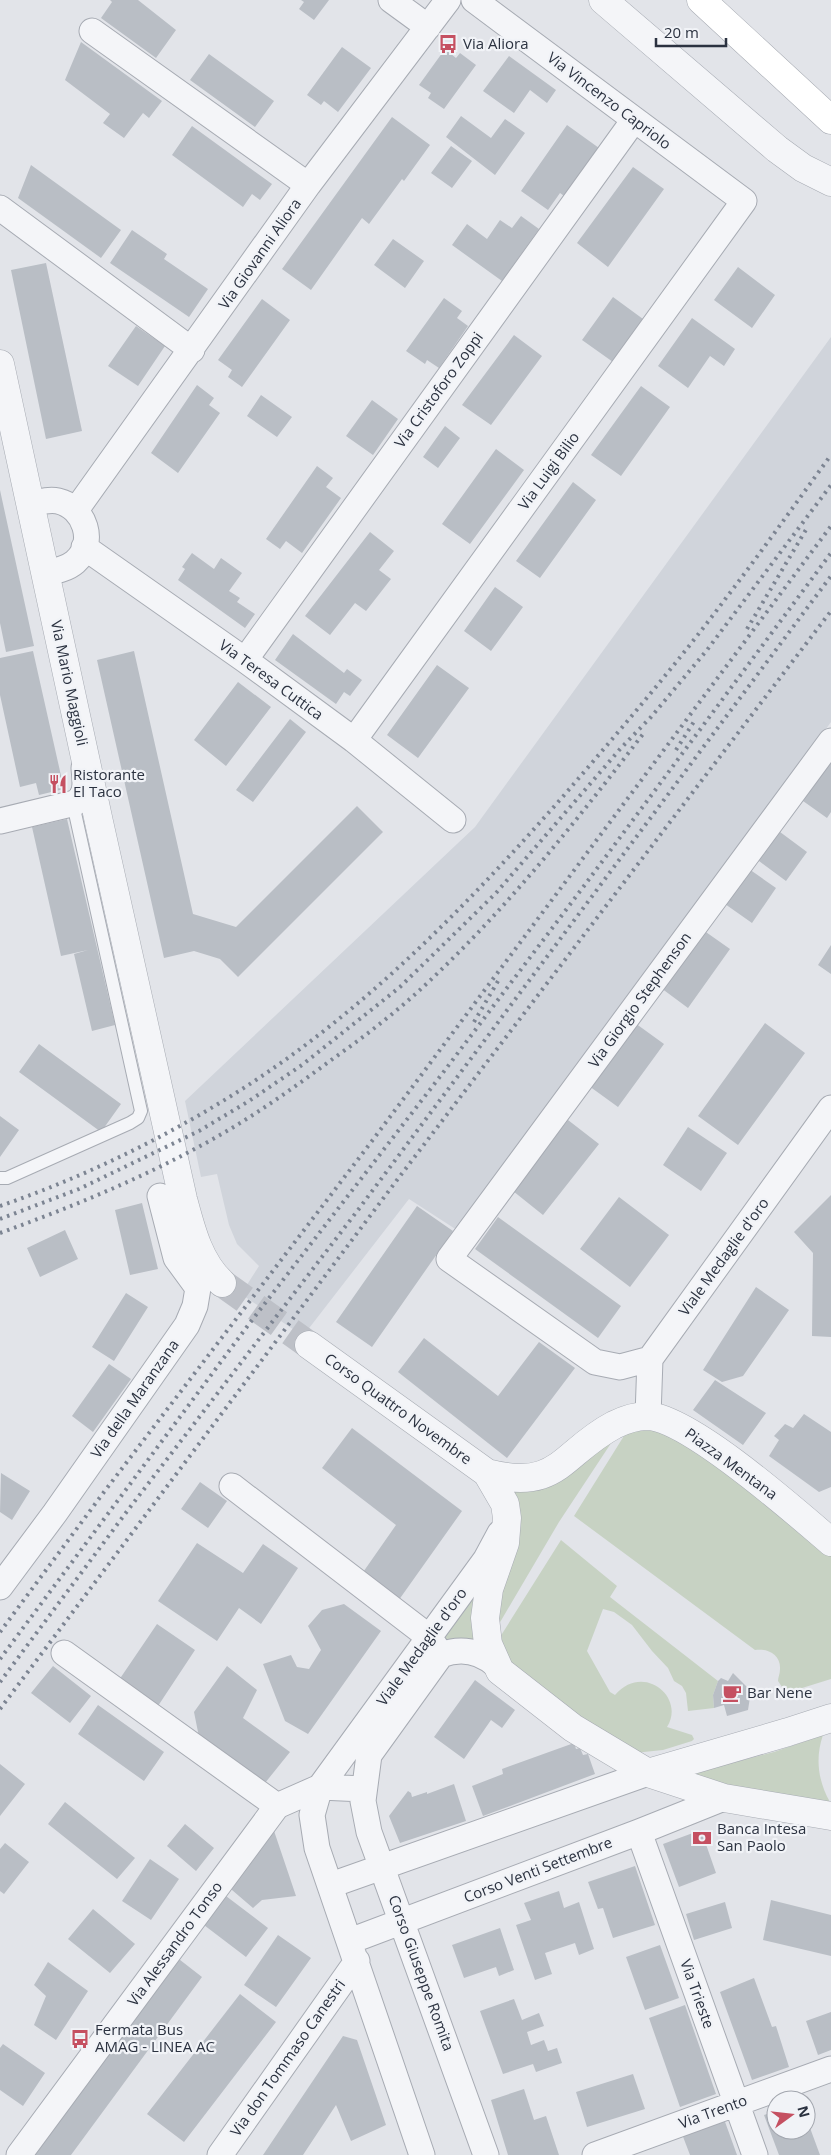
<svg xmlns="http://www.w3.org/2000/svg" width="831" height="2155" font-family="'Open Sans',sans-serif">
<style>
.built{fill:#d0d4db}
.green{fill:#c7d2c3}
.building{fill:#b9bec5}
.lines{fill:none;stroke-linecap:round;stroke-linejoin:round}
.tertiary-tunnel{stroke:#bdc0c7;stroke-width:28;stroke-dasharray:28 14;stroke-linecap:butt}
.service-casing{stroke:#a7abb3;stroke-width:14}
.minor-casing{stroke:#a7abb3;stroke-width:27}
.tertiary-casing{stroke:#a7abb3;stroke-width:29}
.secondary-casing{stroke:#a7abb3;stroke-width:29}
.service{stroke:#f4f5f8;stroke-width:12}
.minor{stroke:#f4f5f8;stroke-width:25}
.tertiary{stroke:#f4f5f8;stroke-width:28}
.secondary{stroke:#fff;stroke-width:28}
.rail{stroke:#7c8492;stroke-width:4;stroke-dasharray:2.5 5;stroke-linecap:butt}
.labels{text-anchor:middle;stroke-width:4.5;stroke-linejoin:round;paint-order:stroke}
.poi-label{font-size:15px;fill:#2b3240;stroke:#f1f3f7;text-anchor:start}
.street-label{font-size:15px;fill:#2b3240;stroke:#f1f3f7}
</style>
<rect width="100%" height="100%" fill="#e2e4e9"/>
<!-- built -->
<path class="built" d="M 831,337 L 831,722 L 460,1232 L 409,1199 L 303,1336 L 241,1294 L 259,1266 L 237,1244 L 229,1225 L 217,1174 L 201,1177 L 185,1101 L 475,827 Z"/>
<!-- green -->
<path class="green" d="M 625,1422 L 559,1522 L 489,1641 L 506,1479 Z
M 656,1422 L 831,1550 L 831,1679 L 786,1693 L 778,1681 C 778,1677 780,1674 780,1669 C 781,1655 768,1648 755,1650 L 574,1516 L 632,1423 Z
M 561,1540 L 617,1586 L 610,1597 L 718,1681 L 713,1695 L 714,1708 L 688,1711 L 686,1693 L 682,1686 L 674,1681 L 668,1668 L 652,1651 L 632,1625 L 614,1612 L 603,1609 L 587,1651 L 610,1692 L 615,1695 C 643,1662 686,1697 667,1727 L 692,1735 L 694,1739 L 692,1741 L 663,1750 L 634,1753 L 535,1689 L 495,1645 Z
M 480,1580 L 478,1640 L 450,1643 L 444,1638 L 444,1629 Z
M 823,1735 C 815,1758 818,1781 830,1802 C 788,1797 729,1794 693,1773 L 774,1752 Z"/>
<!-- building -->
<path class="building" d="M 110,0 L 138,0 L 176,30 L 156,58 L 101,18 L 112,2 Z
M 301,0 L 329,0 L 314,20 L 299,9 L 304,2 Z
M 81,42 L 162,101 L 149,118 L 143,113 L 124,138 L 103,123 L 110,114 L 65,80 Z
M 342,47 L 371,68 L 338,112 L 324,101 L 321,105 L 307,95 Z
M 445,49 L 456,58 L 460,53 L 476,65 L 444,109 L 428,98 L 431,93 L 419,85 Z
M 209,54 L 274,101 L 255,127 L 190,80 Z
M 509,56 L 556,90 L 547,103 L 530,90 L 514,113 L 483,91 Z
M 461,116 L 491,138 L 505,119 L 525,133 L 495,175 L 446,137 Z
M 392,117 L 430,145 L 404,181 L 402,179 L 369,224 L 362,218 L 311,290 L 282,269 Z
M 567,125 L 599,148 L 567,198 L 560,193 L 548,210 L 521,191 Z
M 192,126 L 272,184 L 260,200 L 252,194 L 243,207 L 172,155 Z
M 451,146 L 472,161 L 452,188 L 431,173 Z
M 31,165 L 121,230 L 101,258 L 18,198 Z
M 633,167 L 664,189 L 608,267 L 577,243 Z
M 521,216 L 539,229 L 502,281 L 452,245 L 467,224 L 487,239 L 500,220 L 512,228 Z
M 132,230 L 167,254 L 164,259 L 208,289 L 189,317 L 110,263 Z
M 393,239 L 424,261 L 405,288 L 374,265 Z
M 46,263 L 82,431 L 46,439 L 11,270 Z
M 738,267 L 775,295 L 752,328 L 714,300 Z
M 613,297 L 643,319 L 613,362 L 582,340 Z
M 444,298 L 462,311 L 457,318 L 468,326 L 439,368 L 427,360 L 425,364 L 406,351 Z
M 262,299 L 290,320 L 242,387 L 228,377 L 232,370 L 218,360 Z
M 692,318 L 735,349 L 724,366 L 710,356 L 688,388 L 658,366 Z
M 136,326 L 165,346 L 138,386 L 108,366 Z
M 514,335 L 542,356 L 491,425 L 462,405 Z
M 197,385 L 214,398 L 209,405 L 220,413 L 178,473 L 151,453 Z
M 641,386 L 670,407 L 621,476 L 591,455 Z
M 261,395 L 292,417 L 277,437 L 247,416 Z
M 372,400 L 398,419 L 373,455 L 346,436 Z
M 445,426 L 460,438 L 438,468 L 423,457 Z
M 496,449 L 524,470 L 470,544 L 442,524 Z
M 317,466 L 333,478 L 326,487 L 341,498 L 302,553 L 286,541 L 280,549 L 266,539 Z
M 573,482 L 596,500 L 540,578 L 516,561 Z
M 0,490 L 34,646 L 6,652 L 0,623 Z
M 370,532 L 394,551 L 379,570 L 391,579 L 366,611 L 355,603 L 330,635 L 305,616 Z
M 192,553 L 214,569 L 221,558 L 242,573 L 229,591 L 240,598 L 237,602 L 255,614 L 245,628 L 178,580 L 185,569 L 182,567 Z
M 495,587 L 523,607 L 491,651 L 464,631 Z
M 293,634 L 344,673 L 347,669 L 362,680 L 350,696 L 344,692 L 336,704 L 275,660 Z
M 33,651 L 64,789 L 39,795 L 36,783 L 20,787 L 0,695 L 0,658 Z
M 134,651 L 193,914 L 236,927 L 357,806 L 383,832 L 238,977 L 220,959 L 194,951 L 164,958 L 97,660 Z
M 437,665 L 469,688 L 418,758 L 387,735 Z
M 238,682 L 271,707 L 226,766 L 194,740 Z
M 290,719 L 306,732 L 253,802 L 236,790 Z
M 831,760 L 831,812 L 827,818 L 803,801 Z
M 67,819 L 115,1025 L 92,1031 L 74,954 L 88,950 L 61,956 L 32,827 Z
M 776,829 L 807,852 L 786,881 L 755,858 Z
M 749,869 L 776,888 L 752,923 L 725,904 Z
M 703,930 L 730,949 L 688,1008 L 661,988 Z
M 831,945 L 831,974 L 818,965 Z
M 635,1023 L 664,1044 L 618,1107 L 589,1086 Z
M 765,1023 L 805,1053 L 738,1145 L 698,1116 Z
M 39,1044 L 121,1104 L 101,1132 L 19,1072 Z
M 0,1116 L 19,1130 L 0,1157 Z
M 568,1120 L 599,1144 L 543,1215 L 513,1191 Z
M 688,1127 L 727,1153 L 701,1191 L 663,1165 Z
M 831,1195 L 831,1337 L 812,1336 L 813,1253 L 794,1232 Z
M 619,1197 L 669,1235 L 630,1287 L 580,1249 Z
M 142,1203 L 158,1269 L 130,1275 L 115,1210 Z
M 417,1206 L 453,1231 L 372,1347 L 336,1322 Z
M 498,1217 L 621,1306 L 598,1338 L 475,1249 Z
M 65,1230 L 78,1259 L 40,1277 L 27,1248 Z
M 756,1287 L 789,1310 L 743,1376 L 722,1382 L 703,1370 Z
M 126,1293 L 148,1307 L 114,1361 L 92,1347 Z
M 424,1338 L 498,1396 L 539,1342 L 575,1368 L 507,1458 L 398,1372 Z
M 109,1364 L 131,1379 L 93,1432 L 72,1416 Z
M 715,1380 L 766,1413 L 743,1445 L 693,1410 Z
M 804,1414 L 831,1432 L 831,1487 L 819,1492 L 769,1456 L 779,1440 L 774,1436 L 785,1424 L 793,1428 Z
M 352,1428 L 462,1511 L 396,1604 L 359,1578 L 396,1525 L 322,1468 Z
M 1,1473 L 30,1491 L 12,1520 L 0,1512 Z
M 200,1482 L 227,1501 L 208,1528 L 181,1509 Z
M 197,1543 L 243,1573 L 263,1544 L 298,1568 L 261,1624 L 239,1608 L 217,1641 L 158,1601 Z
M 344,1604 L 381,1631 L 308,1734 L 285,1721 L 263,1664 L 291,1655 L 297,1667 L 309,1669 L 321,1650 L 308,1626 L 322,1610 Z
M 157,1624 L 195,1650 L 158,1706 L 119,1680 Z
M 53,1666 L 91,1696 L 70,1723 L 31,1693 Z
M 227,1666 L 257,1690 L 243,1718 L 290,1752 L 261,1788 L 199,1737 L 194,1712 Z
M 733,1673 L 751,1691 L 748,1710 L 727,1716 L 724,1705 L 714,1708 L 713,1695 L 718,1681 L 721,1678 L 728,1681 Z
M 475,1680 L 515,1710 L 502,1728 L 491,1720 L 464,1759 L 434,1737 Z
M 98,1705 L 164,1752 L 144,1781 L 78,1734 Z
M 574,1743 L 576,1749 L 580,1748 L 583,1755 L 588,1754 L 595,1774 L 483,1816 L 472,1786 L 503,1774 L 502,1769 Z
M 0,1764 L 25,1784 L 0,1816 Z
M 454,1784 L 466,1821 L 400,1843 L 389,1816 L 408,1791 L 411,1793 L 412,1797 L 427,1792 L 427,1794 Z
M 65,1802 L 135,1858 L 117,1879 L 48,1824 Z
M 185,1824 L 214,1848 L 196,1871 L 167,1846 Z
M 272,1825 L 296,1896 L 262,1900 L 253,1908 L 225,1884 Z
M 701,1830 L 716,1873 L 679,1887 L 663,1844 Z
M 5,1843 L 29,1862 L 4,1894 L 0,1891 L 0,1849 Z
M 150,1859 L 179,1879 L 151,1920 L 122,1901 Z
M 635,1866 L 655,1925 L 613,1938 L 603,1908 L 598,1909 L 588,1882 Z
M 559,1891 L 564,1908 L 579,1902 L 594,1949 L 579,1955 L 575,1943 L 545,1953 L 552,1974 L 535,1980 L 516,1925 L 531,1920 L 524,1903 Z
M 222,1893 L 268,1928 L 246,1957 L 200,1922 Z
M 771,1900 L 831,1915 L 831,1956 L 763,1940 Z
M 725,1902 L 732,1928 L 694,1940 L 686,1914 Z
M 93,1909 L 135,1944 L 110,1973 L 68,1939 Z
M 500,1928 L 514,1970 L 499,1976 L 496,1967 L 464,1978 L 452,1945 Z
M 278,1935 L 311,1958 L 276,2007 L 244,1985 Z
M 660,1945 L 679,1998 L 645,2010 L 626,1957 Z
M 175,1956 L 202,1977 L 71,2155 L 29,2155 Z
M 48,1962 L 88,1991 L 56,2040 L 34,2025 L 46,1996 L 34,1985 Z
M 754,1978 L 772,2027 L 776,2026 L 789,2067 L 752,2080 L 720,1992 Z
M 240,1994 L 276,2022 L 184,2142 L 147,2114 Z
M 514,1999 L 522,2020 L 539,2013 L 544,2026 L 527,2032 L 531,2045 L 544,2040 L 548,2051 L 557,2048 L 562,2063 L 536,2072 L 533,2064 L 503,2074 L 480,2011 Z
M 685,2005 L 716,2094 L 680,2107 L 649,2018 Z
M 831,2012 L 831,2050 L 818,2055 L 806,2021 Z
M 343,2036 L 357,2040 L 386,2125 L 351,2141 L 336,2105 L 303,2155 L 263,2155 Z
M 3,2044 L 45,2073 L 23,2106 L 0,2090 L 0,2048 Z
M 633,2074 L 645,2109 L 587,2127 L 576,2092 Z
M 524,2089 L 534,2120 L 546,2116 L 559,2155 L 508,2155 L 491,2100 Z
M 776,2111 L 776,2130 L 806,2130 L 806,2117 L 820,2155 L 779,2155 L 764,2115 Z
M 724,2119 L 737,2155 L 690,2155 L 682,2134 Z"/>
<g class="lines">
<!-- tertiary-tunnel -->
<path class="tertiary-tunnel" d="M 222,1283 L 309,1345"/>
<!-- service casing -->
<g class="service-casing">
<path id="service" d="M 0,1178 L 7,1178 L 130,1123 L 138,1118 L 141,1111 L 73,804"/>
</g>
<!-- minor casing -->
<g class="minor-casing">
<path id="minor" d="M 391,0 L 428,27
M 92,31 L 308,185
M 0,208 L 192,350
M 30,504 C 39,502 49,499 58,501 C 85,507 97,543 75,562 C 67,569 56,571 45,573
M 76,510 L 308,185 L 448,0
M 84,547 L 245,660 L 354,740 L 453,820
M 245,660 L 634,120
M 354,740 L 744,201 L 474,0
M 0,821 L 75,803 C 88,794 85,782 84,768
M 650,1359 L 620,1367 L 595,1362 L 449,1259 L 831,741
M 648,1416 L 650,1359 L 831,1108
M 232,1486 L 429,1637 L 438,1650
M 0,1587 L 55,1513 L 187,1325 L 195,1306 L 198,1288 L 176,1258 L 160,1196
M 64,1653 L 277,1806
M 639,1832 L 755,2155
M 331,1885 L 648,1773
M 350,1941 L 639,1832 L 724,1798
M 19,2155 L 277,1806 L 320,1787 L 364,1789
M 220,2155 L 357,1961
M 422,2155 L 317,1848 L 312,1815 L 320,1787 L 486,1559 L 500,1533
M 486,2155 L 369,1832 L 363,1801 L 369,1755 L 441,1655 C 461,1647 480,1651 496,1665
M 595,2155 L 831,2069"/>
</g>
<!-- tertiary casing -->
<g class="tertiary-casing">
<path id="tertiary" d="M 603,0 L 777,149 L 803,168 L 831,182
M 0,364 L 99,822 L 183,1199 C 191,1229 199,1262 222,1283
M 309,1345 L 487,1473 C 559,1492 561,1453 614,1425 C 624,1420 636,1416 647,1416 C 689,1417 797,1513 831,1542
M 487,1473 L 505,1504 L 507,1518 L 505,1543 L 489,1589 L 485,1618 L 488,1644 L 500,1671 L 573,1728 L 648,1773 L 724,1798 L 831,1816
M 648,1773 L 788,1732 L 831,1718"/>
</g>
<!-- secondary casing -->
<g class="secondary-casing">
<path id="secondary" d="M 701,0 L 831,120"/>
</g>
<!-- service -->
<use href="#service" class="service"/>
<!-- minor -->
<use href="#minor" class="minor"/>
<!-- tertiary -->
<use href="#tertiary" class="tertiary"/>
<!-- secondary -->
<use href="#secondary" class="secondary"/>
<!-- rail -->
<path class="rail" d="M 747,629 L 807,528
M 676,750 L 695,720
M 474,1022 L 498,981
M 0,1206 C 90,1175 177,1132 256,1080 C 375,1001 473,899 566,793 C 621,729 676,665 726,598 C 762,551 796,503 831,455
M 0,1219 L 79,1189 L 199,1131 L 249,1101 L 302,1065 L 400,987 L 496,893 L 621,748 L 651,717 L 707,650 L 831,485
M 0,1233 C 69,1208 138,1180 202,1145 C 249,1120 292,1089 334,1058 C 365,1036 395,1013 422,988 C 505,911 575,823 643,734
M 0,1632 L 104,1492 L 372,1141 L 831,526
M 0,1659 L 249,1324 L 442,1074 L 584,886 L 831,553
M 0,1682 L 128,1510 L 358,1210 L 831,576
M 0,1709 L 397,1180 L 831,611"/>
</g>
<!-- icons -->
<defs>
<g id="bus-bare" transform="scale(1.5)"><path d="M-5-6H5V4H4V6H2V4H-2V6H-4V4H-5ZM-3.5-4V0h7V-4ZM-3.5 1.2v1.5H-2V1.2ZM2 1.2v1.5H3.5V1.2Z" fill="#c55061" stroke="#f1f3f7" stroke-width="2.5" paint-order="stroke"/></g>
<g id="restaurant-bare" transform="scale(1.5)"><path d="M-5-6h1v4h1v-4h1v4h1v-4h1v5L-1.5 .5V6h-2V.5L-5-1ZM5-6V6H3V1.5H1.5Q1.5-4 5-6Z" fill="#c55061" stroke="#f1f3f7" stroke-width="2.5" paint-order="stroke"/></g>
<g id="cafe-bare" transform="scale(1.5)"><path d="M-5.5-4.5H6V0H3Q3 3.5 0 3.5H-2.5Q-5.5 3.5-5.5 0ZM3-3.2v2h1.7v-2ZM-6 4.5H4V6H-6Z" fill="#c55061" stroke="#f1f3f7" stroke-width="2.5" paint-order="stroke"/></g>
<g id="bank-bare" transform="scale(1.5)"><path d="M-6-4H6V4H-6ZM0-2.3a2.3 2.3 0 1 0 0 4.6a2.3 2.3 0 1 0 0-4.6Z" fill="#c55061" stroke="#f1f3f7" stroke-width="2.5" paint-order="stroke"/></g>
</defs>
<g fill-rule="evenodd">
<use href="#bus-bare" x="448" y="44"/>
<use href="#restaurant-bare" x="58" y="784"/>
<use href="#cafe-bare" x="732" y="1693"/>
<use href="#bank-bare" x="702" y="1838"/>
<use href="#bus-bare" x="80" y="2039"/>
</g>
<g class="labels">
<!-- poi labels -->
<g class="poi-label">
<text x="463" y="49">Via Aliora</text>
<text x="73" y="780">Ristorante<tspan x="73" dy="17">El Taco</tspan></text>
<text x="747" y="1698">Bar Nene</text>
<text x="717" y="1834">Banca Intesa<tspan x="717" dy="17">San Paolo</tspan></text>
<text x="95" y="2035">Fermata Bus<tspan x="95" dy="17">AMAG - LINEA AC</tspan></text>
</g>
<!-- street labels -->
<g class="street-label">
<text transform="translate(609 101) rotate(37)" y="5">Via Vincenzo Capriolo</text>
<text transform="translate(260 254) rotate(-55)" y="5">Via Giovanni Aliora</text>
<text transform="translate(439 390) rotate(-54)" y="5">Via Cristoforo Zoppi</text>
<text transform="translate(549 471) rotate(-54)" y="5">Via Luigi Bilio</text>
<text transform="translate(271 680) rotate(36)" y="5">Via Teresa Cuttica</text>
<text transform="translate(69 683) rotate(78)" y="5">Via Mario Maggioli</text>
<text transform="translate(640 1000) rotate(-54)" y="5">Via Giorgio Stephenson</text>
<text transform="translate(724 1257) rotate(-54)" y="5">Viale Medaglie d'oro</text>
<text transform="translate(135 1399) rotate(-55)" y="5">Via della Maranzana</text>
<text transform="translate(398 1409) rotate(36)" y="5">Corso Quattro Novembre</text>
<text transform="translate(731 1464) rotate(36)" y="5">Piazza Mentana</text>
<text transform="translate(422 1647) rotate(-54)" y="5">Viale Medaglie d'oro</text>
<text transform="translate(538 1870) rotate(-21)" y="5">Corso Venti Settembre</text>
<text transform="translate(175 1944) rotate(-54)" y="5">Via Alessandro Tonso</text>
<text transform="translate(421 1973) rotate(70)" y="5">Corso Giuseppe Romita</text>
<text transform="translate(697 1994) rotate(70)" y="5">Via Trieste</text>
<text transform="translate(288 2058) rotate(-55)" y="5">Via don Tommaso Canestri</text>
<text transform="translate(713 2112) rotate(-20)" y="5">Via Trento</text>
</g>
</g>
<!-- north arrow -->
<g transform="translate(791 2115) rotate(75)"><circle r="24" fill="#f1f3f7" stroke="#a2a6ae"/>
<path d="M0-4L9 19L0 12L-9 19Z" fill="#c55061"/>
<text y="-8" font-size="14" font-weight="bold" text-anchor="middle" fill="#2b3240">N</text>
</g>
<!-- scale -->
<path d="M656 38v8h70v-8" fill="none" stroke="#2b3240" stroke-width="2.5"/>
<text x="664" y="38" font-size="15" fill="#2b3240" stroke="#f1f3f7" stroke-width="4" paint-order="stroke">20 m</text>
</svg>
